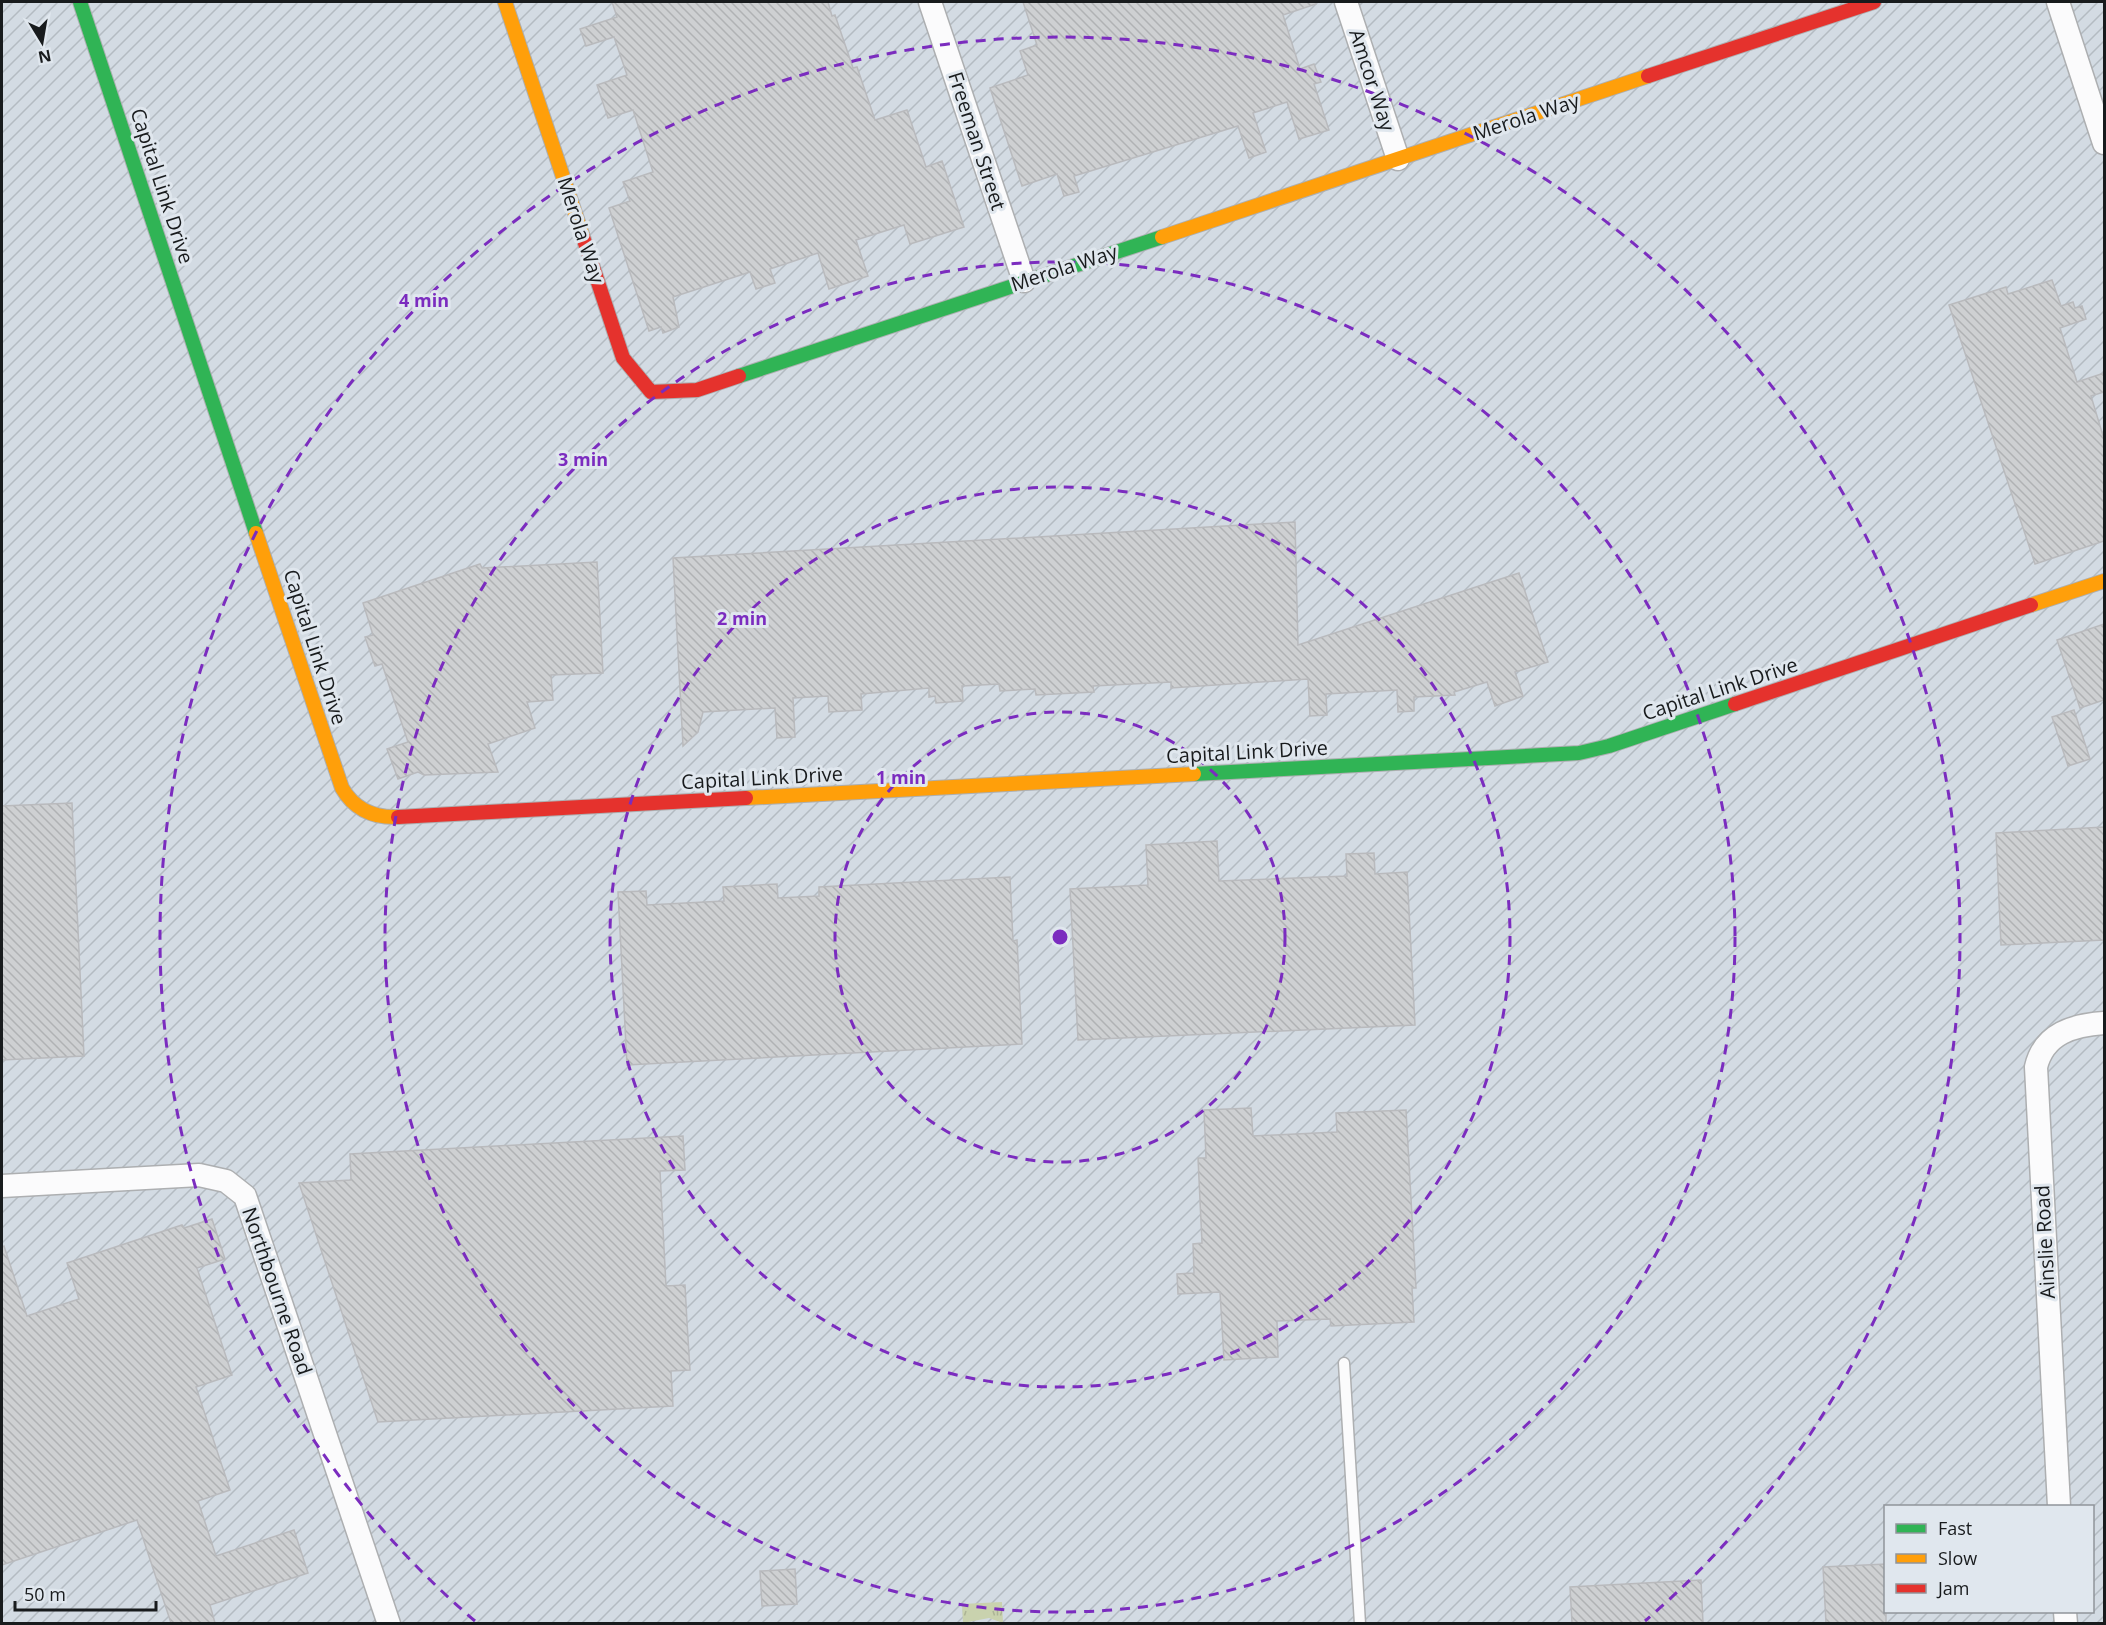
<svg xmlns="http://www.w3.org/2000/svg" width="2106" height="1625" font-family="'Open Sans',sans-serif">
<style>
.industrial{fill:url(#industrial-furrows);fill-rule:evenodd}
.grass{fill:url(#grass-tufts)}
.building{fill:url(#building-back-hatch);stroke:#b9babd;stroke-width:1.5}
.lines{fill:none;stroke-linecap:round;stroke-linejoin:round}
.lane-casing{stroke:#adafb1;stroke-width:13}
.street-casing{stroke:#adafb1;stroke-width:25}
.fast-casing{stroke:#adafb1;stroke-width:16}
.slow-casing{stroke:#adafb1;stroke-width:16}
.jam-casing{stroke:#adafb1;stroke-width:16}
.lane{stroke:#fbfbfc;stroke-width:10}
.street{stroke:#fbfbfc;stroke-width:22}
.fast{stroke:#30b455;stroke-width:14}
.slow{stroke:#ff9f0a;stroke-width:14}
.jam{stroke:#e5322d;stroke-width:14}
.ring{fill:none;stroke:#7b2cbf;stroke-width:3;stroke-dasharray:10 8}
.labels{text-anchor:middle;stroke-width:6;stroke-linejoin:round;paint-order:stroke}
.street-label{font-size:20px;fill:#181b1d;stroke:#e0e7ee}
.centre{fill:#7b2cbf;stroke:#e0e7ee;stroke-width:3}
.ring-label{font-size:18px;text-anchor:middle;font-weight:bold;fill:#7b2cbf;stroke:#e0e7ee;stroke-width:6;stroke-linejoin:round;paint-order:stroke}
</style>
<defs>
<pattern id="industrial-furrows" width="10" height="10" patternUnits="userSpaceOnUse" patternTransform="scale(1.5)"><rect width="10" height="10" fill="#d3dbe3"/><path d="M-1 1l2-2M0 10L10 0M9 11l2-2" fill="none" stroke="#b4bbc2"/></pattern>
<pattern id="grass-tufts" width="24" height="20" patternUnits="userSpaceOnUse" patternTransform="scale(1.5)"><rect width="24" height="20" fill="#c9d2ae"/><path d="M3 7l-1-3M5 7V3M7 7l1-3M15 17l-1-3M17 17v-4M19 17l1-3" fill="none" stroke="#acb495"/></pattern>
<pattern id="building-back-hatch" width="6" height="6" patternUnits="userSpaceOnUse" patternTransform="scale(1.5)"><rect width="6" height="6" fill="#ced0d2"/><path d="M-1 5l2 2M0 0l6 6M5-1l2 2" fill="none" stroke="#b0b2b4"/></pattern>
</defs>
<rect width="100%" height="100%" fill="#e4e7ea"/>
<!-- industrial -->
<path class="industrial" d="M 2,2 L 2104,2 L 2104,1623 L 2,1624 ZM 1886,1506 L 2092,1506 L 2092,1612 L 1886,1612 Z"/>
<!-- grass -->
<path class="grass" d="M 1002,1602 L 1003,1623 L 989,1618 L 963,1623 L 962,1604 Z"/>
<!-- building -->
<path class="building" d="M 612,2 L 828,2 L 832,16 L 835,15 L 853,68 L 857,67 L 875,120 L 907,110 L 926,167 L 942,161 L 964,227 L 910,244 L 904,225 L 856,240 L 868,276 L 829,289 L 818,253 L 770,269 L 775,283 L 756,289 L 750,272 L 673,297 L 679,327 L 663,333 L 661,327 L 649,331 L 609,208 L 630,201 L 623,182 L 653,172 L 633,110 L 608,118 L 597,85 L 627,75 L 614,37 L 586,46 L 580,29 L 617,17 Z
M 1023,2 L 1316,2 L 1316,4 L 1283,15 L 1300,69 L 1314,64 L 1321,82 L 1314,84 L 1329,130 L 1299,139 L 1287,102 L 1253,113 L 1266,152 L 1249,158 L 1238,126 L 1074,176 L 1079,192 L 1064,196 L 1057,174 L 1022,186 L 990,88 L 1028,75 L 1020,51 L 1037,45 Z
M 2052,280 L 2061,306 L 2073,302 L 2075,308 L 2082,306 L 2086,319 L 2060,328 L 2077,382 L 2104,373 L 2104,392 L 2091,396 L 2104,439 L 2104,541 L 2035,564 L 1949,305 L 2006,287 L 2008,294 Z
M 1295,522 L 1298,645 L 1519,573 L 1548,662 L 1515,672 L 1523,696 L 1495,706 L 1487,682 L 1454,692 L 1455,695 L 1414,697 L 1414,711 L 1398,712 L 1397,690 L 1326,694 L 1327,715 L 1310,716 L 1308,679 L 1171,688 L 1171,682 L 1093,686 L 1094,692 L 1036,695 L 1035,689 L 1000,691 L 999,684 L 962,686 L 963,701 L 936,703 L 935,696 L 929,697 L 929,688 L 861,694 L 862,710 L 829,712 L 828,696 L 793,698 L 795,737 L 777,738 L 775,708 L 703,712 L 698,732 L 683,746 L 673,558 Z
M 597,562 L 603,673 L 551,675 L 553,700 L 527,702 L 535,728 L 488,744 L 498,772 L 424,775 L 418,772 L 398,779 L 387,749 L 408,742 L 382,664 L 375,666 L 365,637 L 373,635 L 363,603 L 480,564 L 482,568 Z
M 2104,624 L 2104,700 L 2080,708 L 2057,640 Z
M 2074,710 L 2090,759 L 2068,766 L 2052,717 Z
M 72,803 L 84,1056 L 2,1060 L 2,806 Z
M 2104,827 L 2104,940 L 2001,945 L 1996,833 Z
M 1217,841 L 1219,881 L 1347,876 L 1346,854 L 1374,853 L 1375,874 L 1407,872 L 1415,1025 L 1078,1040 L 1070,889 L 1148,885 L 1146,845 Z
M 1010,877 L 1013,941 L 1017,940 L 1022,1044 L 627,1065 L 618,892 L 646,891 L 647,905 L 724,901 L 723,887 L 777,884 L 778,898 L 819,896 L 819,887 Z
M 1251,1108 L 1253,1136 L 1337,1132 L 1336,1113 L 1406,1110 L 1416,1288 L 1412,1288 L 1414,1322 L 1331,1326 L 1330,1319 L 1277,1321 L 1278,1357 L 1224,1360 L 1220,1292 L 1178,1294 L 1177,1274 L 1194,1273 L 1193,1244 L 1202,1243 L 1198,1158 L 1206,1158 L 1204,1110 Z
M 683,1136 L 685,1170 L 660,1171 L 666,1286 L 685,1285 L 687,1322 L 690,1370 L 671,1371 L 673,1406 L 378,1422 L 299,1183 L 351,1180 L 350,1154 Z
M 212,1219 L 225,1259 L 197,1268 L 232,1375 L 196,1387 L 230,1490 L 198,1501 L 216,1556 L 294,1530 L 308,1573 L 210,1605 L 215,1623 L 171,1623 L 137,1520 L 2,1565 L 2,1247 L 4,1246 L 27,1316 L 79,1299 L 67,1263 L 182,1225 L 184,1228 Z
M 1886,1564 L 1886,1623 L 1826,1623 L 1823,1567 Z
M 795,1569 L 797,1604 L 762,1606 L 760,1571 Z
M 1701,1580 L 1703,1623 L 1572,1623 L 1570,1587 Z"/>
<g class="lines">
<!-- lane casing -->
<g class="lane-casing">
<path id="lane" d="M 1344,1363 L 1360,1624"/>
</g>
<!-- street casing -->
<g class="street-casing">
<path id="street" d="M 930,2 L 1024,281
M 1346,2 L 1398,159
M 2058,2 L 2104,143
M 2,1186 L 199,1175 L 226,1181 L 245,1196 L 389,1624
M 2059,1506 L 2036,1067 C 2044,1033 2074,1025 2104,1023
M 2065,1612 L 2066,1624"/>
</g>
<!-- fast casing -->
<g class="fast-casing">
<path id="fast" d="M 80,2 L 256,533
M 739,376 L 1162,237
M 1194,774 L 1579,753 L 1609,746 L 1735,704"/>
</g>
<!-- slow casing -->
<g class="slow-casing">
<path id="slow" d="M 505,2 L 583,237
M 1162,237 L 1648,76
M 256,533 L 342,788 C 354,809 373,818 398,817
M 2031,605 L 2104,581
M 746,798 L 1194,774"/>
</g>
<!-- jam casing -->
<g class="jam-casing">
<path id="jam" d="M 1648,76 L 1874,2
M 583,237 L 623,358 L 651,392 L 697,390 L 739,376
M 1735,704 L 2031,605
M 398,817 L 746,798"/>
</g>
<!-- lane -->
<use href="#lane" class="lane"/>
<!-- street -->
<use href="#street" class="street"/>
<!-- fast -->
<use href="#fast" class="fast"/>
<!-- slow -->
<use href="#slow" class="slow"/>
<!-- jam -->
<use href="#jam" class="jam"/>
</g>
<!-- distance rings -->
<g class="ring">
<circle cx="1060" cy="937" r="225"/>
<circle cx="1060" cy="937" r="450"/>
<circle cx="1060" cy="937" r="675"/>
<path d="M475 1621A900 900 0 1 1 1645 1621"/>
</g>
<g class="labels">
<!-- street labels -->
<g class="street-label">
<text transform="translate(1372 80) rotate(72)" y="7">Amcor Way</text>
<text transform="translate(1526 117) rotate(-18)" y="7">Merola Way</text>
<text transform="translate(977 141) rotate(72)" y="7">Freeman Street</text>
<text transform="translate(162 186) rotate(72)" y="7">Capital Link Drive</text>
<text transform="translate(581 230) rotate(72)" y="7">Merola Way</text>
<text transform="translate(1064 268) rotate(-18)" y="7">Merola Way</text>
<text transform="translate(315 647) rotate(72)" y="7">Capital Link Drive</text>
<text transform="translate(1720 689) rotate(-18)" y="7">Capital Link Drive</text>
<text transform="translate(1247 752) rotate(-3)" y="7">Capital Link Drive</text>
<text transform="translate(762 778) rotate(-3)" y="7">Capital Link Drive</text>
<text transform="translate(2045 1242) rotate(-93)" y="7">Ainslie Road</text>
<text transform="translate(277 1291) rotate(71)" y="7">Northbourne Road</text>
</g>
</g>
<circle cx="1060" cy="937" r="9" class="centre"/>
<g class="ring-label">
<text x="424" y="307">4 min</text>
<text x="583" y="466">3 min</text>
<text x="742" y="625">2 min</text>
<text x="901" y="784">1 min</text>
</g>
<!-- border -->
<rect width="2106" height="1625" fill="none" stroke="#181b1d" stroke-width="6"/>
<!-- legend -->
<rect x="1884" y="1505" width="210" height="108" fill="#e0e7ee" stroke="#90959a" stroke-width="1.5"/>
<rect x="1896" y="1524" width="30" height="9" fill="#30b455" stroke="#90959a" stroke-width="1.5"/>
<text x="1938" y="1535" font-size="18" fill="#181b1d">Fast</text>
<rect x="1896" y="1554" width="30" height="9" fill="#ff9f0a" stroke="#90959a" stroke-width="1.5"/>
<text x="1938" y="1565" font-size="18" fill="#181b1d">Slow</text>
<rect x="1896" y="1584" width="30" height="9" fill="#e5322d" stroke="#90959a" stroke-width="1.5"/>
<text x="1938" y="1595" font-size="18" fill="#181b1d">Jam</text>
<!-- north arrow -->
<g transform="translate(42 42) rotate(169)" stroke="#e0e7ee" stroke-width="4.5" paint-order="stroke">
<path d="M0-4.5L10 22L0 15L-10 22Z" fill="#181b1d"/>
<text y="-9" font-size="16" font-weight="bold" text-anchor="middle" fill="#181b1d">N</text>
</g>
<!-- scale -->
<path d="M15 1601v9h141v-9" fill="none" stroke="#181b1d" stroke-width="3"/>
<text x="24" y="1601" font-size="18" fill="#181b1d" stroke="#e0e7ee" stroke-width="4.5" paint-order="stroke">50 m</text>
</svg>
